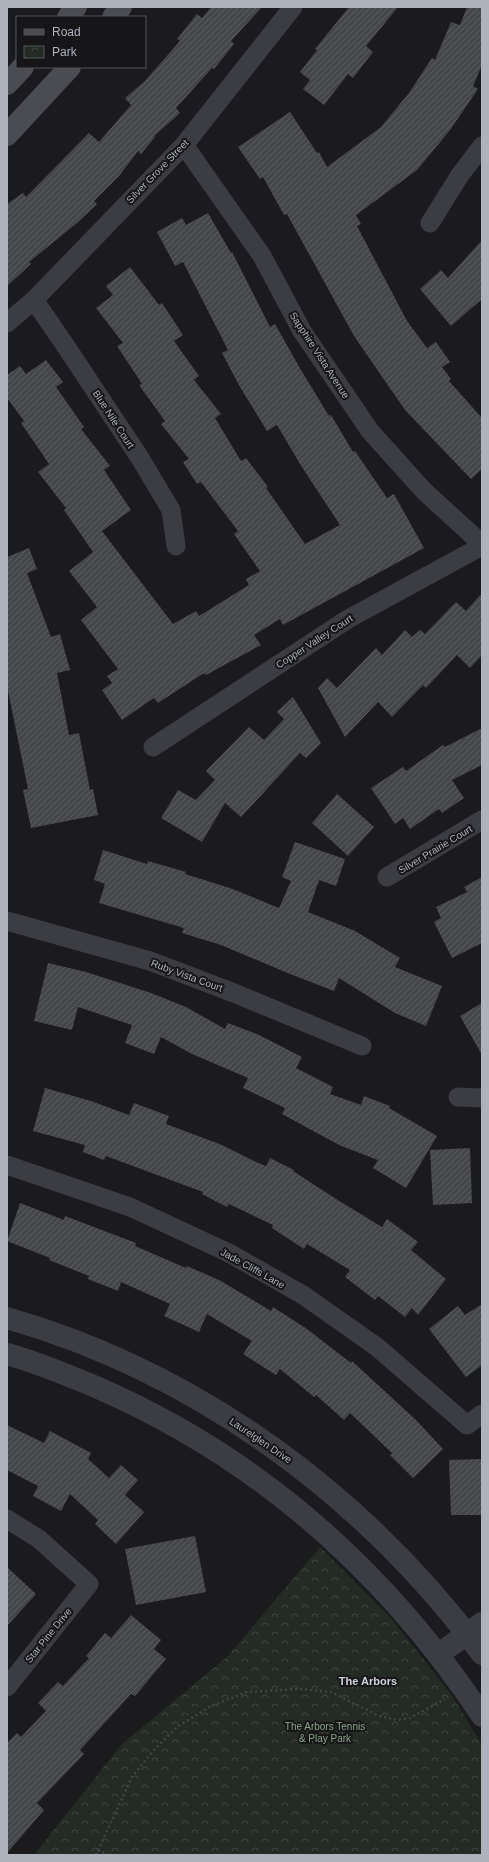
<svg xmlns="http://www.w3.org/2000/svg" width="489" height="1862" font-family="Arial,sans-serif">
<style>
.park{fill:url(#park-crowns)}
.building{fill:url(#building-hatch)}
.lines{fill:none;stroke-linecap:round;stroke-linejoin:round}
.path{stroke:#424449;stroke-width:2.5;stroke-dasharray:2 3;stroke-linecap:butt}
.minor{stroke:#3c3d42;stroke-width:19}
.tertiary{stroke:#3c3d42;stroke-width:22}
.secondary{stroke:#4a4c52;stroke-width:22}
.labels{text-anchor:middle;stroke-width:4;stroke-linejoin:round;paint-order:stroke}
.street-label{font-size:10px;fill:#aeb2bc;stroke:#161618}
.park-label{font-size:10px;fill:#86a687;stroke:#161618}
.neighbourhood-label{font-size:11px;font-weight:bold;fill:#cfd1d8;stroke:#161618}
</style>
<defs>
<pattern id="park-crowns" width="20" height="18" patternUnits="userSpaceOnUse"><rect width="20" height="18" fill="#232b24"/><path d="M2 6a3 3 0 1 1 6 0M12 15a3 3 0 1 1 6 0" fill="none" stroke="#404742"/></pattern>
<pattern id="building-hatch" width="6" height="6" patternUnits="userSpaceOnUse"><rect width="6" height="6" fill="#45464a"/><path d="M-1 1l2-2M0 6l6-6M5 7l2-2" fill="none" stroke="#5d5e62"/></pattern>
</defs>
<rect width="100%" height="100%" fill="#1b1b1d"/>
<!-- park -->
<path class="park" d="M 320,1547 L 390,1617 L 451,1694 L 482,1745 L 482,1855 L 34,1855 L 122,1744 L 227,1657 Z"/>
<!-- building -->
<path class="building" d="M 211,7 L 262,7 L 231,41 L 234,44 L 214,69 L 212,68 L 176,108 L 180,113 L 154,136 L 155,137 L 141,154 L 138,151 L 119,176 L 94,201 L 97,204 L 77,223 L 29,262 L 31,264 L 7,286 L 7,204 L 23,193 L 26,197 L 89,133 L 99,142 L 131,105 L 125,98 L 144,82 L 180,41 L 177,39 L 197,14 L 202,18 Z
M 349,7 L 398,7 L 366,46 L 373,52 L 353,78 L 348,74 L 324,105 L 303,89 L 310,80 L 300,72 L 317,50 L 315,49 Z
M 467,7 L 482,7 L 482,65 L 473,86 L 478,89 L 450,130 L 417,170 L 356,215 L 361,224 L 357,226 L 407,321 L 427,348 L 436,342 L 450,362 L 442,367 L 451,379 L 449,381 L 482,418 L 482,469 L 471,479 L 405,410 L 354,336 L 287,214 L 284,215 L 263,177 L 260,179 L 238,147 L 290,112 L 317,153 L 319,152 L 327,167 L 381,127 L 409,93 L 432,58 L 435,60 L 451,22 L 460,25 Z
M 208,213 L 231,253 L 232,252 L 270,327 L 275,324 L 301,370 L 329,416 L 331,415 L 353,452 L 355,451 L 387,498 L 394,494 L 424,548 L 283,625 L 280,619 L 254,635 L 261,645 L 206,675 L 204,673 L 158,703 L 154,698 L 122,720 L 102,690 L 112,683 L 107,676 L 118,669 L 81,620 L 97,607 L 69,571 L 93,552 L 64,510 L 66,508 L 38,472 L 49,464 L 21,423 L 24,421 L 7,398 L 7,375 L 20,366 L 26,374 L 46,360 L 63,382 L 56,387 L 84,427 L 81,429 L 110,466 L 104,470 L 131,510 L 102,531 L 173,624 L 196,611 L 199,616 L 249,585 L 246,579 L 260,571 L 234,534 L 238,531 L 201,482 L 197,484 L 183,462 L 189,459 L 161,424 L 165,421 L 139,385 L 142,384 L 117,346 L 123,343 L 96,308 L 113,295 L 106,286 L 130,267 L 159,305 L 162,303 L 183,335 L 174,341 L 199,376 L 194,380 L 221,414 L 215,418 L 241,461 L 246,458 L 268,487 L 266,488 L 305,544 L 340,525 L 300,464 L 277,425 L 267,431 L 240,387 L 222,353 L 228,350 L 183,262 L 175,266 L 157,232 L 182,218 L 186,225 Z
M 482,240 L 482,299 L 451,326 L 420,289 L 441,270 L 448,278 Z
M 29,548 L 37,569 L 27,573 L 51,637 L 60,634 L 70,670 L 57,673 L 69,735 L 79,733 L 90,790 L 93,789 L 98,815 L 31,828 L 23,790 L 28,789 L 7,686 L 7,557 Z
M 482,593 L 482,655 L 470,668 L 457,655 L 426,688 L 423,685 L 392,717 L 378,702 L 345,737 L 318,688 L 327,678 L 337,688 L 376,648 L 382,655 L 405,630 L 412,637 L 420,630 L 425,634 L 456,602 L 466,611 Z
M 293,697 L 321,743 L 306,758 L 300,753 L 241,817 L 225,803 L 202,842 L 161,818 L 178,790 L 196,800 L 215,780 L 206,771 L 249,727 L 264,740 L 284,719 L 277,712 Z
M 482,728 L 482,765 L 452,780 L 464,798 L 442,813 L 439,809 L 410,829 L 403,818 L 395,824 L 371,788 L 403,767 L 406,771 L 443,745 L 445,747 Z
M 337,794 L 374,827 L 348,856 L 312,823 Z
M 295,842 L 345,859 L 336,886 L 319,880 L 308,912 L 355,931 L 400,958 L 395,967 L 442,986 L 426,1026 L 395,1013 L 339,978 L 334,991 L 290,974 L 221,945 L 182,933 L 184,928 L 99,903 L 105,884 L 94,880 L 103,850 L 147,864 L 148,861 L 186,872 L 185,874 L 230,888 L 279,908 L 291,881 L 282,877 Z
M 482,877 L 482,943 L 452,958 L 434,922 L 441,918 L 436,907 L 467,892 L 464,887 Z
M 48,963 L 86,972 L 151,993 L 186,1007 L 225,1029 L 228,1023 L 259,1035 L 302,1057 L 296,1068 L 333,1087 L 330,1094 L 361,1105 L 364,1096 L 390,1106 L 389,1108 L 437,1136 L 406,1188 L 373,1168 L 378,1160 L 339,1145 L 282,1114 L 285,1108 L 243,1088 L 248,1078 L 192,1054 L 161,1037 L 154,1054 L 125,1043 L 132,1025 L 78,1007 L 72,1030 L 34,1021 Z
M 482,1003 L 482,1055 L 460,1016 Z
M 45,1088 L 91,1101 L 129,1115 L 134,1103 L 169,1116 L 166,1124 L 222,1145 L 256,1162 L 266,1166 L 270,1158 L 294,1170 L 293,1171 L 336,1199 L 382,1227 L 387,1219 L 418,1242 L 411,1250 L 446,1279 L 418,1315 L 412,1308 L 405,1317 L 378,1296 L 375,1300 L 345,1277 L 350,1270 L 307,1244 L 304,1249 L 272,1228 L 273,1225 L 229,1204 L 227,1207 L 202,1194 L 203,1192 L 106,1156 L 104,1160 L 83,1152 L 85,1145 L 33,1131 Z
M 470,1148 L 472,1203 L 433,1205 L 430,1150 Z
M 20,1203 L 64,1220 L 65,1216 L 136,1243 L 135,1246 L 186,1268 L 187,1266 L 221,1281 L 271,1311 L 273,1307 L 307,1329 L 351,1363 L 352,1361 L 416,1420 L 443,1449 L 413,1478 L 390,1455 L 392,1453 L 350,1413 L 344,1420 L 316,1395 L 314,1397 L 280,1369 L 276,1375 L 243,1354 L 252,1341 L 207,1314 L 199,1332 L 164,1316 L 170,1304 L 121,1282 L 118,1291 L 88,1279 L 89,1276 L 49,1260 L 50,1258 L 7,1241 Z
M 482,1304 L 482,1365 L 466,1377 L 429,1329 L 458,1306 L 465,1315 Z
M 7,1425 L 44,1443 L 50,1431 L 91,1453 L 88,1459 L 109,1478 L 121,1465 L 138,1480 L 125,1495 L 144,1512 L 116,1544 L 95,1524 L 98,1520 L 70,1494 L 61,1511 L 33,1496 L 38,1486 L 7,1470 Z
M 482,1459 L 482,1515 L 451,1515 L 449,1460 Z
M 195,1536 L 206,1592 L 136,1605 L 125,1549 Z
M 7,1567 L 36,1594 L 7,1626 Z
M 131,1615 L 161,1640 L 154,1649 L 166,1659 L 135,1696 L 131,1694 L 80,1750 L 84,1754 L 37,1803 L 44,1810 L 7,1853 L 7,1743 L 17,1733 L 21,1737 L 46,1711 L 38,1703 L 58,1682 L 63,1686 L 89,1658 L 86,1656 L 105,1633 L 111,1638 Z"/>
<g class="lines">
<!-- path -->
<path class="path" d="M 98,1850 L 109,1855
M 96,1855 L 132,1777 L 153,1751 L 177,1727 L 211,1706 L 247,1692 L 301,1689 L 331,1692 L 379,1716 L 398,1720 L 410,1718 L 445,1699"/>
<!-- minor -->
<path class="minor" d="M 184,145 L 262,256 L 302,331 L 370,431 L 424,491 L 482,544
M 430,223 L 460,175 L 482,146
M 34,300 L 65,345 L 140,458 L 171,510 L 176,546
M 7,323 L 34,300 L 184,145 L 293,7
M 153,747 L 348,619 L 482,546
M 387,877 L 482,820
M 7,921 L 150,961 L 234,993 L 362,1046
M 458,1097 L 482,1098
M 7,1165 L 130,1207 L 229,1253 L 303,1295 L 377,1347 L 467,1425 L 482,1414
M 7,1519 L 39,1539 L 89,1584 L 7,1687"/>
<!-- tertiary -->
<path class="tertiary" d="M 7,1318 C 198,1373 364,1495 482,1654
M 7,1354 C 37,1362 67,1375 96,1387 C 257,1457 385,1570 482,1716
M 439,1654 L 482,1623"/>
<!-- secondary -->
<path class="secondary" d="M 68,17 L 76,7
M 113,17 L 121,7
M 7,84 L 23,67
M 7,135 L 70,67"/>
</g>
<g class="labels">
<!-- street labels -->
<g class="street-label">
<text transform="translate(157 171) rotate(-46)" y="4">Silver Grove Street</text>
<text transform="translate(320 355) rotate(57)" y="4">Sapphire Vista Avenue</text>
<text transform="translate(114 419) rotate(57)" y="4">Blue Nile Court</text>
<text transform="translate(314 641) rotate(-33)" y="4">Copper Valley Court</text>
<text transform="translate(435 849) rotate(-31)" y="4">Silver Prairie Court</text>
<text transform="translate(187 975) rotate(20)" y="4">Ruby Vista Court</text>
<text transform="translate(253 1268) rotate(29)" y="4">Jade Cliffs Lane</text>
<text transform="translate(261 1440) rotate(34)" y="4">Laurelglen Drive</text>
<text transform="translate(48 1635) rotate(-51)" y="4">Star Pine Drive</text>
</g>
<!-- park labels -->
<g class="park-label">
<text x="325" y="1730">The Arbors Tennis<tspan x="325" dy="12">&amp; Play Park</tspan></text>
</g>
<!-- neighbourhood labels -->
<g class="neighbourhood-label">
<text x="368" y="1685">The Arbors</text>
</g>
</g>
<!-- border -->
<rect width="489" height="1862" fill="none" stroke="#aeb2bc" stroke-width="16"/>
<!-- legend -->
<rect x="16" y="16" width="130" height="52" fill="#161618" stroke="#53545a"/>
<rect x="24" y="29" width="20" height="6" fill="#4a4c52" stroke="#53545a"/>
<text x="52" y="36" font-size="12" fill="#aeb2bc">Road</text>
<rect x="24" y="46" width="20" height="12" fill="url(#park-crowns)" stroke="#53545a"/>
<text x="52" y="56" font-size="12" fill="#aeb2bc">Park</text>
</svg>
